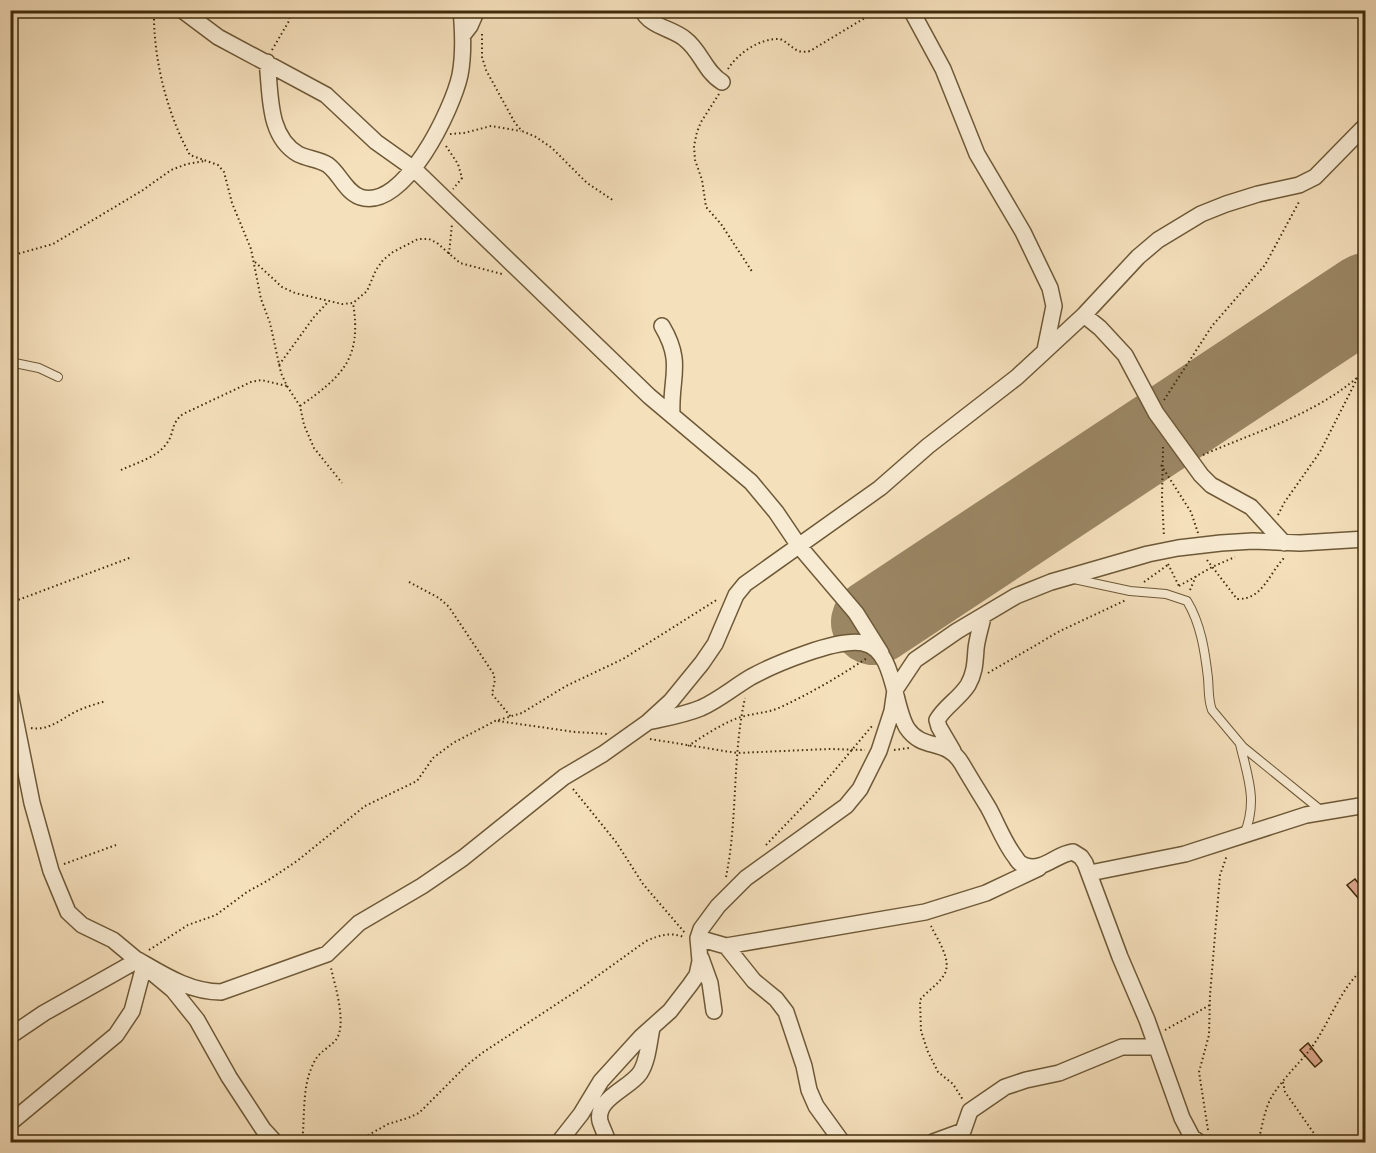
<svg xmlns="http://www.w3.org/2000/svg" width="1376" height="1153" font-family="'IM FELL French Canon',serif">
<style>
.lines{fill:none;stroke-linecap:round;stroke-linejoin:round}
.runway{stroke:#9b8664;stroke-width:86}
.building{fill:#dda88f;stroke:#412c0b;stroke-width:1.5}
.service-casing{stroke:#6e5937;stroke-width:10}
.minor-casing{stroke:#6e5937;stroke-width:18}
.path{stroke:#412c0b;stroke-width:2;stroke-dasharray:1.5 3;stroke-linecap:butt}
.service{stroke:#f8ebd3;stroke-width:8}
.minor{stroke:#f8ebd3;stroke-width:15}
</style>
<rect width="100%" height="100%" fill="#f5e0bc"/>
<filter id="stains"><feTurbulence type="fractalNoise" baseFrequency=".00333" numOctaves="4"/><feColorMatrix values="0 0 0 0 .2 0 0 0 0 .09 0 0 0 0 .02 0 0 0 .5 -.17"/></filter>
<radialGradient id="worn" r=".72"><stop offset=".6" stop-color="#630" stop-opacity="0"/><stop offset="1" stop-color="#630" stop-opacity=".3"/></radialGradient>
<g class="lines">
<!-- runway -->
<path class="runway" d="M 874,622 L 1366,296"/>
</g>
<!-- building -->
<path class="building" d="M 1355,879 L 1365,892 L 1358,898 L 1347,885 Z
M 1308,1043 L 1322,1061 L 1315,1067 L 1300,1050 Z"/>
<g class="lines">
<!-- service casing -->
<g class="service-casing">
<path id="service" d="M 10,362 L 39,368 L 58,377
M 1074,579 L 1130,591 L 1166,594 L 1187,601 C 1201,624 1205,652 1208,678 C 1209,689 1208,700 1212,710 L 1243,747 L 1323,812
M 1240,744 C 1248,778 1258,801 1244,835"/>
</g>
<!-- minor casing -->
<g class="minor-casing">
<path id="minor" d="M 182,10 L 218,37 L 326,95 L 376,142 L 414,169 L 649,396 L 751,482 L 776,512 L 799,546 L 856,613 L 881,653
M 642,10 C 650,27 672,28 685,39 C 701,51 705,72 722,82
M 911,10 L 943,69 L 977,154 L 1023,232 L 1050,288 L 1054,306 L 1045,350
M 463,35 L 470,26 L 477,10
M 267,62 C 271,93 267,136 298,154 C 308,159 319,159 328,165 C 340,174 345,191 360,197 C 404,212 453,108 460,75 C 464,54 463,31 461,10
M 1084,315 L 1100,328 L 1125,355 L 1156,413 L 1201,475 L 1211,485 L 1251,507 L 1284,543
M 662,326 C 684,363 670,377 672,415
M 10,693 L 32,803 L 51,871 L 68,912 L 82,925 L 113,940 L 173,990 L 197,1020 L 229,1077 L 263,1129 L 275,1142
M 648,722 C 666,718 684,715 701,708 C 719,700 734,687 751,677 C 775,664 837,638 863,643 C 895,648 893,706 907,728 C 923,752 946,737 962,764 C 970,778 979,792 988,807 C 997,823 1004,843 1016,858 C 1018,862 1022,865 1026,866 C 1044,871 1056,854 1073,852 L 1081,857 L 1085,863 L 1120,957 L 1147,1020 L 1182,1118 L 1192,1137 L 1199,1142
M 953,751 L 939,727 L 937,720 C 945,706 959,699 968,685 C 975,673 975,662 976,649 C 977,638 981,627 983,617
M 1090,873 L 1185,854 L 1306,815 L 1366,805
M 698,938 L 726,946 L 925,912 L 986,893 L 1039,868
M 726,946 L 754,981 L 776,999 L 786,1012 L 804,1066 L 809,1090 L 816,1106 L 842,1142
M 701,958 L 710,983 L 714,1011
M 10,1036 L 44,1013 L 138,960 C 164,975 190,992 221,992 L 327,954 L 359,923 L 422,886 L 463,858 L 564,777 L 603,754 L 648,722 L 671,701 L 702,663 L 715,644 L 736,595 L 745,584 L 880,488 L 928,446 L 1017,377 L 1084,315 L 1138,257 L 1158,240 L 1201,214 L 1226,204 L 1258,194 L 1299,185 L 1315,177 L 1366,125
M 10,1123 L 116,1035 L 132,1011 L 144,966
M 559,1142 L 581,1114 L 601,1081 L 641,1037 L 670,1011 L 690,985 L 697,975 L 700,961 L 698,938 L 701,929 L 718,906 L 746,878 L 846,806 L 860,789 L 879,751 L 892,711 L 895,690 L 915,660 L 957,631 L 1016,596 L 1051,582 L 1148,554 L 1178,548 L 1221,543 L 1253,541 L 1300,543 L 1366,539
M 608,1142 C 606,1135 602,1128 600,1121 C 595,1099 630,1088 640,1073 C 648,1061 649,1042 652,1028
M 933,1142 L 963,1131 L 970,1111 L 1005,1087 L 1026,1080 L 1059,1073 L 1122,1047 L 1155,1047"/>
</g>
<!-- path -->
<path class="path" d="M 154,10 C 153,58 167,114 190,155 L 218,165 L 224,172 L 232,203 L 251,249 L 261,299 L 270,323 L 281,373 L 287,386 L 300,406 L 304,425 L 314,448 L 342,483
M 482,34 L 482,57 L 486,70 L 515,123 L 522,131 L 536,137 L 552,148 L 587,183 L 614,201
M 272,50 L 289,21 L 291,10
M 728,69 C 738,53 760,38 780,39 C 792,44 795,55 810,51 L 878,10
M 719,94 L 701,122 L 697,132 L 694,146 L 695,160 L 702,180 L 706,207 L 721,224 L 753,273
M 450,134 L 464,133 L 491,126 L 521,131
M 446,146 L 458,164 L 462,178 L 453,189
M 449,254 L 452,224
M 10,256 L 53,244 L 143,190 L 171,170 L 187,164 L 205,161
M 255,262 L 282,287 L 295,293 L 342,304 L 353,303 L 367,291 L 376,270 L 383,260 L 393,252 L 418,239 L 429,239 L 437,243 L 460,263 L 502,274
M 279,365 L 314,317 L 327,303
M 1164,400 L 1212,326 L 1265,265 L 1300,200
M 300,406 C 343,376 362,358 353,303
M 1163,447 L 1162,498 L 1164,537
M 1203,455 C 1257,431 1312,416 1358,377
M 1161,465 L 1191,512 L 1198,533
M 121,470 C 136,463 158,457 167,443 C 175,432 170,424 183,414 L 251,382 L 261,380 L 287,386
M 1278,515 L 1284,503 L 1320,452 L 1358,377 L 1366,370
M 1207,560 L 1237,599 C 1263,600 1269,573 1285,557
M 1168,564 L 1180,588
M 409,582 L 439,598 L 449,607 L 493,673 L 495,680 L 492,694 L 511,717
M 1144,582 L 1169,564
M 1179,586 L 1212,567 L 1235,557
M 1190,590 L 1196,576
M 10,603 L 132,557
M 988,673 L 1060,631 L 1126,600
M 498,721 L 575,732 L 608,734
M 31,728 C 48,731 60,720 75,712 C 85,707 96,704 106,701
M 650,739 L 737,753 L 829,749 L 865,750
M 688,746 C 704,736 722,723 741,717 C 755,713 768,713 781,707 C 811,693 840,676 867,658
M 894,750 L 909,748
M 573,789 L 616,842 L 643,884 L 685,933
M 766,845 L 814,795 L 872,726
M 64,864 L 116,845
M 726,877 C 738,818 732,757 745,698
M 931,926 C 937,939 953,961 944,975 C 938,985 927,991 920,1000 L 921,1031 L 928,1052 L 938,1072 L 953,1084 L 963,1100
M 149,950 L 188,925 L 216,915 L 247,892 L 267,881 L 297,861 L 365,806 L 417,781 L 433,758 L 453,743 L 495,721 L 522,713 L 566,686 L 623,659 L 718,599
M 1165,1030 L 1210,1005
M 1283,1082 L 1285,1092 L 1320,1142
M 1208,1130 L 1199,1072 L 1209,1035 L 1210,995 L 1220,875 L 1227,855
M 302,1142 C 305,1119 302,1091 311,1069 C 318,1051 324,1052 335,1041 C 348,1026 335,986 331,968
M 356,1142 L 388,1124 L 408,1118 L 419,1113 L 467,1065 L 482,1053 L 578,990 L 646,941 C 660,935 670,932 684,937
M 1258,1142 C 1262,1128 1264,1111 1271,1098 C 1282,1079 1299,1064 1312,1047 C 1331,1020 1340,988 1366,966"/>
<!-- service -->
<use href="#service" class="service"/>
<!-- minor -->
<use href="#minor" class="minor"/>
</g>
<!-- margin -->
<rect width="1376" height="1153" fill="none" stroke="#f5e0bc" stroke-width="36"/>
<rect x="12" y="12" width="1352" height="1129" fill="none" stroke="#412c0b" stroke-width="3"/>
<rect x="18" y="18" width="1340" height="1117" fill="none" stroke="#412c0b" stroke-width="1.5"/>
<rect width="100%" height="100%" filter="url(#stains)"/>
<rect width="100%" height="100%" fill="url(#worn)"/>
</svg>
